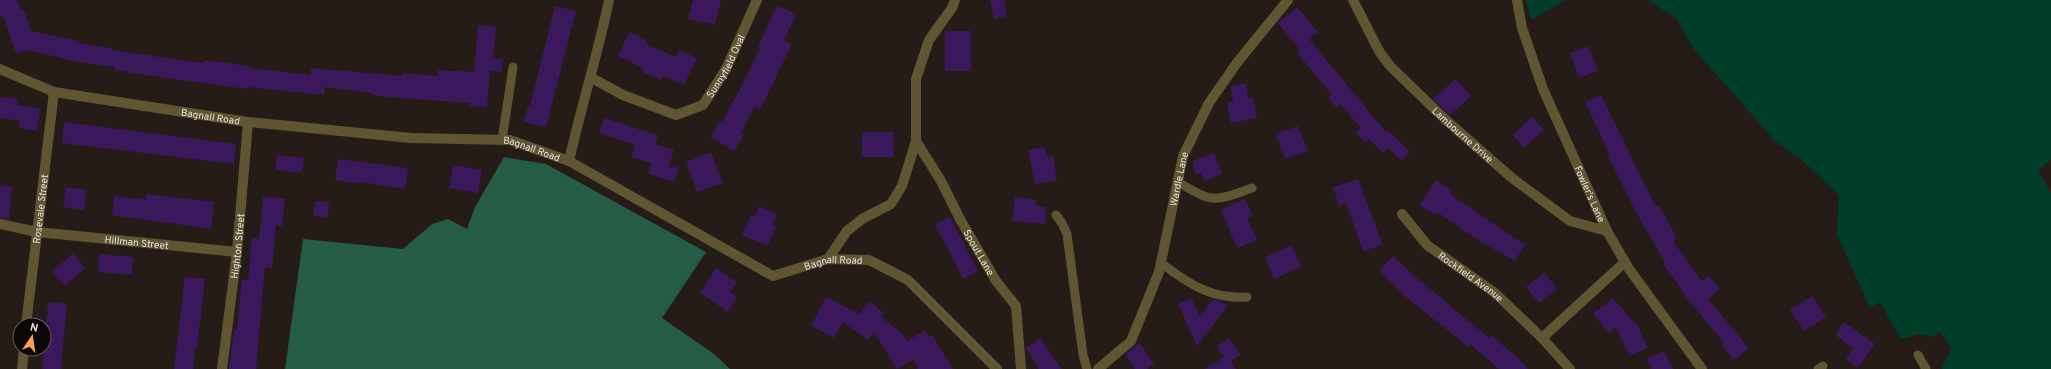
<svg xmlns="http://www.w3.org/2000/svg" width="2051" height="369" font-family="Overpass,sans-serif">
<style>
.green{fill:#003d2a}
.forest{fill:#245c46}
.building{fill:#3b175b}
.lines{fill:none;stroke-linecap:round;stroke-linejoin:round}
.service{stroke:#605533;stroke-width:9}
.minor{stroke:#605533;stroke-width:10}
.tertiary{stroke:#605533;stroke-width:10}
.labels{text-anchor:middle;stroke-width:3.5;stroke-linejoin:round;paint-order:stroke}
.street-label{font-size:10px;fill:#e5deda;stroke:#0b0706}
</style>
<rect width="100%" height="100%" fill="#251c17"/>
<!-- green -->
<path class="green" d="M 1526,0 L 1567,0 L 1531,20 Z
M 1648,0 L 2051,0 L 2051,160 L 2038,170 L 2051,193 L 2051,369 L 1942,369 L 1944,361 L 1952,349 L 1940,331 L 1933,337 L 1919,334 L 1901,339 L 1880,302 L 1870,308 L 1837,234 L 1839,195 L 1803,161 L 1775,141 L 1693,48 L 1677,19 Z"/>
<!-- forest -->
<path class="forest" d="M 504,157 L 546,164 L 706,252 L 662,318 L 714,354 L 730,369 L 285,369 L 303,239 L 403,249 L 432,224 L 448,219 L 467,229 L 475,207 Z"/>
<!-- building -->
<path class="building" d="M 0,0 L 17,0 L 21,11 L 24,10 L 31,31 L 79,41 L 79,43 L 111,48 L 111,50 L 203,63 L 204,60 L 250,66 L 249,68 L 311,75 L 311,68 L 403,76 L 403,73 L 437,76 L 438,70 L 474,72 L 478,25 L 496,27 L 493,58 L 503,59 L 502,72 L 490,71 L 487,107 L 470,106 L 470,103 L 399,98 L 372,95 L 372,93 L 325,87 L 324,95 L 247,87 L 246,89 L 152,76 L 115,70 L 115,67 L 78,62 L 28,50 L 16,54 L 3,15 L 0,16 Z
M 693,0 L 721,0 L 715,25 L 688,19 Z
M 990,0 L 1004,0 L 1007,16 L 994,19 Z
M 777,5 L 796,14 L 784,40 L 792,44 L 760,110 L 754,107 L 741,134 L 744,135 L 734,151 L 710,137 L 720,121 L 722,123 L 732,102 L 733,103 L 760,48 L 758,47 Z
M 555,6 L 576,11 L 546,127 L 524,122 L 528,106 L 530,106 Z
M 1297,7 L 1318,32 L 1309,39 L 1386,132 L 1388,130 L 1410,152 L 1402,161 L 1388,148 L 1383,153 L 1369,139 L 1365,143 L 1356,133 L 1361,128 L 1340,104 L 1336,107 L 1328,98 L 1332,95 L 1297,53 L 1300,50 L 1278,23 Z
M 945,31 L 971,31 L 971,71 L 945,71 Z
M 629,32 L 647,40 L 646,44 L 676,57 L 679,50 L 697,58 L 684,85 L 663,76 L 661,80 L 642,72 L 643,68 L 618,56 Z
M 1588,46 L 1598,71 L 1579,78 L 1570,53 Z
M 1455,79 L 1471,96 L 1450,115 L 1433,99 Z
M 1246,83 L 1248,98 L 1253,97 L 1257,118 L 1231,123 L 1227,103 L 1233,102 L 1230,86 Z
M 1601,95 L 1656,207 L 1659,205 L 1677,238 L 1673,241 L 1702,281 L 1709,276 L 1720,289 L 1708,299 L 1749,348 L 1734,360 L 1722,345 L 1724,343 L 1681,291 L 1682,290 L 1663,263 L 1665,262 L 1637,214 L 1607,154 L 1609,153 L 1585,102 Z
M 0,97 L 18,99 L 17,105 L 40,109 L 37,131 L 19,128 L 20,121 L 0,118 Z
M 1532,117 L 1544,130 L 1524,148 L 1513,135 Z
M 604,118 L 658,135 L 655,144 L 674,150 L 668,169 L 680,165 L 674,182 L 648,174 L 651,163 L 631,157 L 635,145 L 599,133 Z
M 64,122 L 236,144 L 234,164 L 62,143 Z
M 1298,126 L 1308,151 L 1285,159 L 1276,134 Z
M 862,132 L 893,132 L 894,157 L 862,157 Z
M 1045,147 L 1047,157 L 1053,156 L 1057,180 L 1035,184 L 1028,150 Z
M 711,152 L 723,183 L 697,192 L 686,162 Z
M 1214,153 L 1222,174 L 1204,181 L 1201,173 L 1196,174 L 1192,161 Z
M 277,155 L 304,158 L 302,173 L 275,170 Z
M 338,159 L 408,168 L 405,189 L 361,182 L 360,184 L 335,180 Z
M 453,165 L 482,170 L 478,193 L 449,188 Z
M 1358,179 L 1383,245 L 1363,251 L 1346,203 L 1339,206 L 1333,187 Z
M 1436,180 L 1452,191 L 1450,194 L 1525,245 L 1515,261 L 1478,240 L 1437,212 L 1435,215 L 1419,205 Z
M 0,186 L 12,187 L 9,219 L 0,218 Z
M 66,187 L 86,190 L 84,210 L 63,207 Z
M 146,194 L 214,202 L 211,229 L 112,215 L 114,196 L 146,200 Z
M 263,196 L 285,199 L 282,226 L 276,225 L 272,268 L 265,267 L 256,369 L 229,369 L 234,329 L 237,329 L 242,280 L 248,280 L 252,238 L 259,239 Z
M 1015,197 L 1037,200 L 1036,206 L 1046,207 L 1045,224 L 1012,221 Z
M 1245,199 L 1253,216 L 1247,218 L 1257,240 L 1237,248 L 1221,210 Z
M 315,201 L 329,202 L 328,217 L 313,216 Z
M 759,206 L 777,214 L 773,225 L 776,226 L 768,246 L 742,235 L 751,215 L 755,217 Z
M 950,217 L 978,271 L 963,279 L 935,224 Z
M 1292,245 L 1301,267 L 1274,279 L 1265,257 Z
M 73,253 L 85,268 L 65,286 L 52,272 Z
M 99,254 L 133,257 L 132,275 L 98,272 Z
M 1393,256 L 1417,278 L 1489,338 L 1491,335 L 1517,357 L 1528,369 L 1499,369 L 1470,344 L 1468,347 L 1406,297 L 1379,270 Z
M 716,268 L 737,282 L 730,292 L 737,297 L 728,312 L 700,293 Z
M 1544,272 L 1557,289 L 1539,303 L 1526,287 Z
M 185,277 L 205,279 L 197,348 L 195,348 L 193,369 L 174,369 Z
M 1812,296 L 1826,317 L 1804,331 L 1790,310 Z
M 826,297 L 859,314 L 869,301 L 884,313 L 881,317 L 903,334 L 907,341 L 925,330 L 929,337 L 932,335 L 953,369 L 918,369 L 913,360 L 897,369 L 874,332 L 868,340 L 843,322 L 834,338 L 811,326 Z
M 1191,298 L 1200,317 L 1213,299 L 1228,305 L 1197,346 L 1178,304 Z
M 1613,298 L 1634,322 L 1636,321 L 1648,348 L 1629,356 L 1616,327 L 1609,333 L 1593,314 Z
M 48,302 L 67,304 L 61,369 L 42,369 Z
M 1844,322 L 1875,344 L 1858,368 L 1846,359 L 1853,348 L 1835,335 Z
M 1040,338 L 1062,369 L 1039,369 L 1026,348 Z
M 1229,338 L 1241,355 L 1231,361 L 1236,369 L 1205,369 L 1224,357 L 1217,346 Z
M 1140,343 L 1154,364 L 1147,369 L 1135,369 L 1125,354 Z
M 1664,351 L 1673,369 L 1651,369 L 1647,358 Z"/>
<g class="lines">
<!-- service -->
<path class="service" d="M 502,140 L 513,67
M 1178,182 C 1213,203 1213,202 1252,188
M 1056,215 L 1062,223 L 1067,234 L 1083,355 L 1087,369
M 1161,263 C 1189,284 1210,299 1247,297
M 1918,355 L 1926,369
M 1818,369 L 1823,366"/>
<!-- minor -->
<g class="minor">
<path id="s1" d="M 1353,0 L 1379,51 L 1390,66 L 1447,121 L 1512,178 L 1570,221 L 1607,231"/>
<path id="s2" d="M 1517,0 L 1522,28 L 1543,89 L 1607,231 L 1629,269 L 1702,369"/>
<path id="s3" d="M 590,77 L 623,95 L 676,115 L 703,105 L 726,69 L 757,0"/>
<path id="s4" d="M 916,141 L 941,181 L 960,219 L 996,281 L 1016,306 L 1021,369"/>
<path d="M 569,161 C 581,107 598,54 609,0"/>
<path id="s5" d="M 1402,214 L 1427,245 L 1495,293 L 1542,338 L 1570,369"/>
<path id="s6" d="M 0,224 L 37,232 L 237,252"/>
<path d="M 828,259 L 847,231 L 862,219 L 891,204 L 902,186 L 916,141 L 916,79 L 929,40 L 952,8 L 955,0"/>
<path id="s7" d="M 26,325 L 54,92"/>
<path d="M 1542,338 L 1625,262"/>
<path d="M 22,369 L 24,349"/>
<path id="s8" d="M 222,369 L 237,252 L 248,122"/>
<path id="s9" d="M 1098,369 L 1131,341 L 1159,272 L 1183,156 L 1209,103 L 1236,64 L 1288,0"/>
</g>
<!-- tertiary -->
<path class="tertiary" id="s10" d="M 0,69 L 54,92 L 248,122 L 411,138 L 510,140 L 569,161 L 773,276 L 828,259 L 869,260 L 908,280 L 997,369"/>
</g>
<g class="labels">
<!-- street labels -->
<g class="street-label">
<text dy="4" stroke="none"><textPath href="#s3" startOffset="168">Sunnyfield Oval</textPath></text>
<text dy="4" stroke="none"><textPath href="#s10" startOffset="217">Bagnall Road</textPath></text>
<text dy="4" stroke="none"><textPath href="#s1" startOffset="176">Lambourne Drive</textPath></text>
<text dy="4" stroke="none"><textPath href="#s10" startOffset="541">Bagnall Road</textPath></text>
<text dy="4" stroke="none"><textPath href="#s9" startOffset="213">Wardle Lane</textPath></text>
<text dy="4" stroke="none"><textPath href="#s2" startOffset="208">Fowler's Lane</textPath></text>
<text dy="4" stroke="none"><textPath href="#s7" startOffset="117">Rosevale Street</textPath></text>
<text dy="4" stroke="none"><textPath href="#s6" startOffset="138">Hillman Street</textPath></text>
<text dy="4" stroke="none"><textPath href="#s8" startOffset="124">Highton Street</textPath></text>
<text dy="4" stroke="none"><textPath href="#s4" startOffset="128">Spout Lane</textPath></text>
<text dy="4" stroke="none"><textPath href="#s10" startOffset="877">Bagnall Road</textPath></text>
<text dy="4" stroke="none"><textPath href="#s5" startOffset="94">Rockfield Avenue</textPath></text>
</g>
</g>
<!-- north arrow -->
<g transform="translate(32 337) rotate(13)"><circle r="19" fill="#0b0706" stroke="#625d5b"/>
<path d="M0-3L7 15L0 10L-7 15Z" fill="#f9a04d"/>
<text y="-6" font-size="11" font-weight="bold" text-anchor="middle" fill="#e5deda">N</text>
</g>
</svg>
